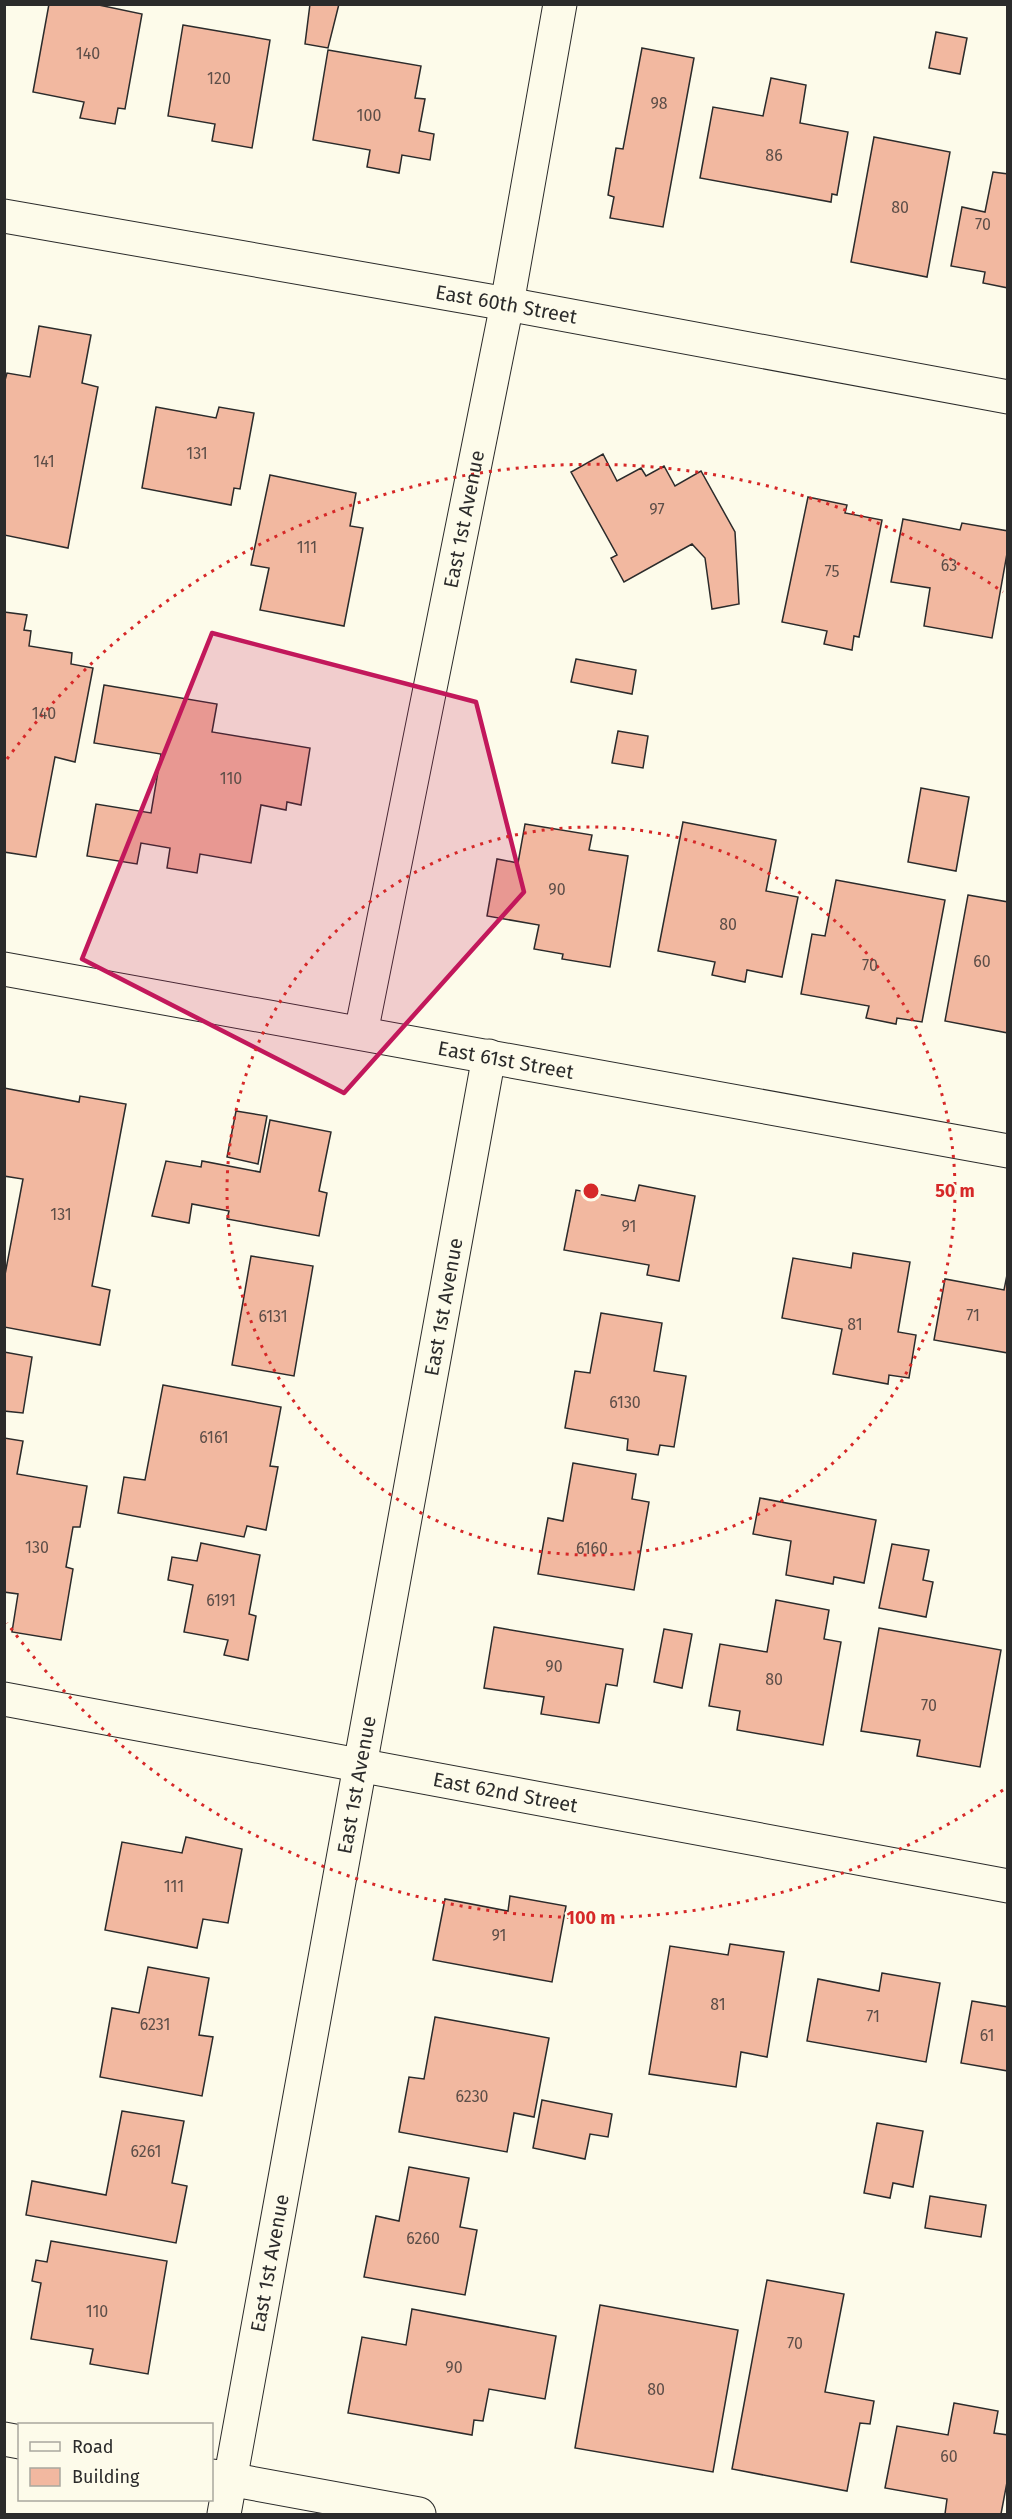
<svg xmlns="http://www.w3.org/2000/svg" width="1012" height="2519" font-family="'Fira Sans',sans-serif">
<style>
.building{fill:#f2b8a0;stroke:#2b2b2b;stroke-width:1.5}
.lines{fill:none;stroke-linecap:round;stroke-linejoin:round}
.minor-casing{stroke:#2b2b2b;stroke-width:35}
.minor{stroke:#fdfbea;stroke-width:33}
.marked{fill:#c2185b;fill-opacity:0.2;stroke:#c2185b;stroke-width:4.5;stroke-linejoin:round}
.ring{fill:none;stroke:#d62828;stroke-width:3;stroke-dasharray:3 6}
.labels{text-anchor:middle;stroke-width:4.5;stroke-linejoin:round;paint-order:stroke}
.number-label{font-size:16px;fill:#5d4e48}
.street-label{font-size:20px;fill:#2b2b2b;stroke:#fdfbea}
.centre{fill:#d62828;stroke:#fdfbea;stroke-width:3}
.ring-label{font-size:18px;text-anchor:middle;font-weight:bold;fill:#d62828;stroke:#fdfbea;stroke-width:4.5;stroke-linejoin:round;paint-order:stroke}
</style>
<rect width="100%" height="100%" fill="#fdfbea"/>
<!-- building -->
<path class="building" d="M 49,4 L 94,4 L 142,14 L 125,109 L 118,108 L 115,124 L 80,118 L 84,102 L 33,92 Z
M 310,4 L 339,4 L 328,48 L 305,44 Z
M 183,25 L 270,40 L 252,148 L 212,141 L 215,124 L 168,116 Z
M 936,32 L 967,38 L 960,74 L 929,68 Z
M 642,48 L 694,58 L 663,227 L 610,218 L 614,197 L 608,195 L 616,148 L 623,149 Z
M 328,50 L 421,66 L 415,98 L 425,99 L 419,131 L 434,134 L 430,160 L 402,155 L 399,173 L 367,167 L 370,150 L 313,140 Z
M 771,78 L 806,85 L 800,123 L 848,132 L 837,195 L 832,194 L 831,202 L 700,178 L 713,107 L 763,116 Z
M 874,137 L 950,152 L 927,277 L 851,262 Z
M 993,172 L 1008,174 L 1008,288 L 983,283 L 985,272 L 951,266 L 962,207 L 985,212 Z
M 39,326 L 91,335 L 82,383 L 98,387 L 68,548 L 4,535 L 4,384 L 7,373 L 30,377 Z
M 156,407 L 216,418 L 219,407 L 254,413 L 240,489 L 234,488 L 231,505 L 142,488 Z
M 603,454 L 617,481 L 641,468 L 646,476 L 664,466 L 675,486 L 701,471 L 735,532 L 739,604 L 712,609 L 705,558 L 692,544 L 624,582 L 611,558 L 617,555 L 571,472 Z
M 270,475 L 356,493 L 350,526 L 363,528 L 344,626 L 260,610 L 269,568 L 251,565 Z
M 808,497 L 847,505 L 845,513 L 882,520 L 859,637 L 854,636 L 852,650 L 824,644 L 827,631 L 782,622 Z
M 903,519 L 960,530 L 962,523 L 1008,531 L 1008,548 L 992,638 L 924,626 L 930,588 L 891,582 Z
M 4,612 L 27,615 L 24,630 L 31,631 L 29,646 L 72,653 L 71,664 L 93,668 L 75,762 L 55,757 L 36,857 L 4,852 Z
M 576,659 L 636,670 L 632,694 L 571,682 Z
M 104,685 L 217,704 L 212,732 L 310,748 L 301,805 L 287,802 L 286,810 L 261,805 L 251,863 L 200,854 L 197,873 L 167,868 L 170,848 L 141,843 L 137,864 L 87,856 L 96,804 L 151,813 L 161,754 L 94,743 Z
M 618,731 L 648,736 L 643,768 L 612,763 Z
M 921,788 L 969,797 L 956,871 L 908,862 Z
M 683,822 L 776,840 L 766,891 L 798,897 L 782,977 L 747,970 L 745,982 L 712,975 L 715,962 L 658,951 Z
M 525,824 L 592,835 L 589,850 L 628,856 L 610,967 L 562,959 L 563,954 L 534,949 L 539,925 L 487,916 L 497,859 L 518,863 Z
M 836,880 L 945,900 L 922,1022 L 897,1018 L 896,1024 L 866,1018 L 869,1006 L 801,994 L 812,934 L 825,936 Z
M 968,895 L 1008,902 L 1008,1033 L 945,1021 Z
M 4,1088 L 79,1102 L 80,1096 L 126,1104 L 92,1286 L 110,1290 L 100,1345 L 4,1327 L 4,1280 L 23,1179 L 4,1176 Z
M 236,1111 L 267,1116 L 258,1164 L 227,1157 Z
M 270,1120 L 331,1132 L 319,1191 L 327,1193 L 319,1236 L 227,1219 L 229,1211 L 192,1204 L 189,1223 L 152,1216 L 166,1161 L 201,1167 L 202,1161 L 260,1172 Z
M 639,1185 L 695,1196 L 679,1281 L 647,1275 L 649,1265 L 564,1250 L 576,1190 L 635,1201 Z
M 853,1253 L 910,1262 L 898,1332 L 916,1335 L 909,1378 L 889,1375 L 888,1384 L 833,1374 L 842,1329 L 782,1318 L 793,1258 L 851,1268 Z
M 251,1256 L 313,1266 L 294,1376 L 232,1365 Z
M 1007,1275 L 1008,1353 L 934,1340 L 945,1279 L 1004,1290 Z
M 601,1313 L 662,1323 L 654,1371 L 686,1376 L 674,1447 L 660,1445 L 658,1455 L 627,1450 L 628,1439 L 565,1428 L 575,1371 L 590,1373 Z
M 4,1352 L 32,1357 L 23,1413 L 4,1411 Z
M 163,1385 L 281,1407 L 270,1466 L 278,1467 L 266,1530 L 247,1526 L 244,1537 L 118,1513 L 124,1477 L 145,1480 Z
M 4,1438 L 23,1441 L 17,1474 L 87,1486 L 80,1527 L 73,1527 L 66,1567 L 73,1569 L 61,1640 L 12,1632 L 18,1594 L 4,1592 Z
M 573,1463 L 636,1474 L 632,1499 L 649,1502 L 634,1590 L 538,1574 L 548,1518 L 563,1521 Z
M 760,1498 L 876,1520 L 864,1583 L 834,1577 L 833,1584 L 786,1575 L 791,1541 L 753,1534 Z
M 201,1543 L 260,1555 L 249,1614 L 256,1616 L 248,1660 L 224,1655 L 228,1640 L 184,1632 L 193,1585 L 168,1580 L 172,1557 L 197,1561 Z
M 892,1544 L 929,1550 L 923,1580 L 933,1582 L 926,1617 L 879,1608 Z
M 776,1600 L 829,1610 L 824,1639 L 841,1642 L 823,1745 L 737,1730 L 740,1711 L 709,1706 L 720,1644 L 767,1652 Z
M 494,1627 L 623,1649 L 617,1686 L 606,1684 L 599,1723 L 541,1714 L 544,1697 L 484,1688 Z
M 879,1628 L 1001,1650 L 980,1767 L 917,1756 L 920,1740 L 861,1731 Z
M 664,1629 L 692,1634 L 682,1688 L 654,1682 Z
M 186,1837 L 242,1849 L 228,1923 L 203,1919 L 197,1948 L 105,1930 L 122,1842 L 182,1853 Z
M 510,1896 L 566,1906 L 552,1982 L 433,1960 L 445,1899 L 508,1911 Z
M 730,1944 L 784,1952 L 767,2057 L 741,2052 L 736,2087 L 649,2074 L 670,1946 L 728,1955 Z
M 148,1967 L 209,1978 L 199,2035 L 213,2037 L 202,2096 L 100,2077 L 112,2008 L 139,2013 Z
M 882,1973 L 940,1983 L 926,2062 L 807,2041 L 818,1979 L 879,1991 Z
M 972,2001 L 1008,2007 L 1008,2071 L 961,2063 Z
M 435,2017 L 549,2038 L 534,2117 L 514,2113 L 507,2152 L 399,2132 L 409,2077 L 424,2079 Z
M 542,2100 L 612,2114 L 608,2137 L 590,2134 L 585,2159 L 533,2148 Z
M 122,2111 L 184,2121 L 172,2183 L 187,2186 L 176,2243 L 26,2215 L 32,2181 L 106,2195 Z
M 877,2123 L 923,2131 L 913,2187 L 893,2183 L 890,2198 L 864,2193 Z
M 409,2167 L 469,2178 L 460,2227 L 477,2230 L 465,2295 L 364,2277 L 376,2216 L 399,2221 Z
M 930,2196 L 986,2205 L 981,2237 L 925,2228 Z
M 51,2241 L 167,2261 L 148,2374 L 90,2364 L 93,2349 L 31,2339 L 41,2283 L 32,2281 L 36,2260 L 47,2262 Z
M 767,2280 L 844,2294 L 825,2392 L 874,2401 L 870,2424 L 860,2423 L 847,2491 L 732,2469 Z
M 600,2305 L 738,2330 L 713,2472 L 575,2448 Z
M 412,2309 L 556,2336 L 545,2399 L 489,2389 L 483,2421 L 474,2420 L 472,2435 L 348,2413 L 362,2337 L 406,2345 Z
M 954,2403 L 998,2411 L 994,2433 L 1008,2435 L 1008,2477 L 1001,2514 L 945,2514 L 947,2499 L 885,2488 L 897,2426 L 948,2435 Z"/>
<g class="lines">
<!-- minor casing -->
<g class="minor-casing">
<g id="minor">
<path id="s1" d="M 4,216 L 507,304 L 1008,397"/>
<path id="s2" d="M 4,969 L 1008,1151"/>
<path id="s3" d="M 361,1033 L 507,304 L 560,4"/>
<path id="s4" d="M 4,1699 L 1008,1886"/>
<path d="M 4,2439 L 20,2442"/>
<path d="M 212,2476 L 419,2514"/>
<path id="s5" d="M 224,2514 L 489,1056"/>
</g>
</g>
<!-- minor -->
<use href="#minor" class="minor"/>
</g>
<!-- marked area -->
<path class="marked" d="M 212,633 L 476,702 L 524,892 L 344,1093 L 82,959 Z"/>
<!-- distance rings -->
<g class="ring">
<circle cx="591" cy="1191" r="364"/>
<path d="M1003 1790A727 727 0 0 1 7 1623M7 759A727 727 0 0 1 1003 592"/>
</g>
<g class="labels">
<!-- number labels -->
<g class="number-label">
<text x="88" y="59">140</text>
<text x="219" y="84">120</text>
<text x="659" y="109">98</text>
<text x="369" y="121">100</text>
<text x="774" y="161">86</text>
<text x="900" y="213">80</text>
<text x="983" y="230">70</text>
<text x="197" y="459">131</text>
<text x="44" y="467">141</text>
<text x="657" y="515">97</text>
<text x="307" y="553">111</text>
<text x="949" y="571">63</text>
<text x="832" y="577">75</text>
<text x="44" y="719">140</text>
<text x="231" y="784">110</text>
<text x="557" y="895">90</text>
<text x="728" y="930">80</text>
<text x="982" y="967">60</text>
<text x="870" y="971">70</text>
<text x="61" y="1220">131</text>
<text x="629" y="1232">91</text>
<text x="973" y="1321">71</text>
<text x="273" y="1322">6131</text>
<text x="855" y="1330">81</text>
<text x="625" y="1408">6130</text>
<text x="214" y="1443">6161</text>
<text x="37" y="1553">130</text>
<text x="592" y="1554">6160</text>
<text x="221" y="1606">6191</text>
<text x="554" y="1672">90</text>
<text x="774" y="1685">80</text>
<text x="929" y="1711">70</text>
<text x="174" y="1892">111</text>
<text x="499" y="1941">91</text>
<text x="718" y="2010">81</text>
<text x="873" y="2022">71</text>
<text x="155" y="2030">6231</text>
<text x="987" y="2041">61</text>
<text x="472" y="2102">6230</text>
<text x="146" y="2157">6261</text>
<text x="423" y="2244">6260</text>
<text x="97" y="2317">110</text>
<text x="795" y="2349">70</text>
<text x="454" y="2373">90</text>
<text x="656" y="2395">80</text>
<text x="949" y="2462">60</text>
</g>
<!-- street labels -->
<g class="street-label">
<text dy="7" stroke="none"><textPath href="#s1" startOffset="510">East 60th Street</textPath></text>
<text dy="7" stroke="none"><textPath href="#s3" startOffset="524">East 1st Avenue</textPath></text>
<text dy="7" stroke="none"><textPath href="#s2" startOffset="510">East 61st Street</textPath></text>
<text dy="7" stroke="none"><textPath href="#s5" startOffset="1227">East 1st Avenue</textPath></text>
<text dy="7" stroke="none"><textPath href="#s5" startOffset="741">East 1st Avenue</textPath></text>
<text dy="7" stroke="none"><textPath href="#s4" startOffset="510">East 62nd Street</textPath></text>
<text dy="7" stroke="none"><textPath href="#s5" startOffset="255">East 1st Avenue</textPath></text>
</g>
</g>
<circle cx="591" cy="1191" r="9" class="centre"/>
<g class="ring-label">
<text x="955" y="1197">50 m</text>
<text x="591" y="1924">100 m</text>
</g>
<!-- border -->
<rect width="1012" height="2519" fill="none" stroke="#2b2b2b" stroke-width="12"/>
<!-- legend -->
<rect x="18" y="2423" width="195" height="78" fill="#fdfbea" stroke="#a9a89e" stroke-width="1.5"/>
<rect x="30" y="2442" width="30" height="9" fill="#fdfbea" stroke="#a9a89e" stroke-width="1.5"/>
<text x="72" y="2453" font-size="18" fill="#2b2b2b">Road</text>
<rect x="30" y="2468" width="30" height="18" fill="#f2b8a0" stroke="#a9a89e" stroke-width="1.5"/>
<text x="72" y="2483" font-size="18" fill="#2b2b2b">Building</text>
</svg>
